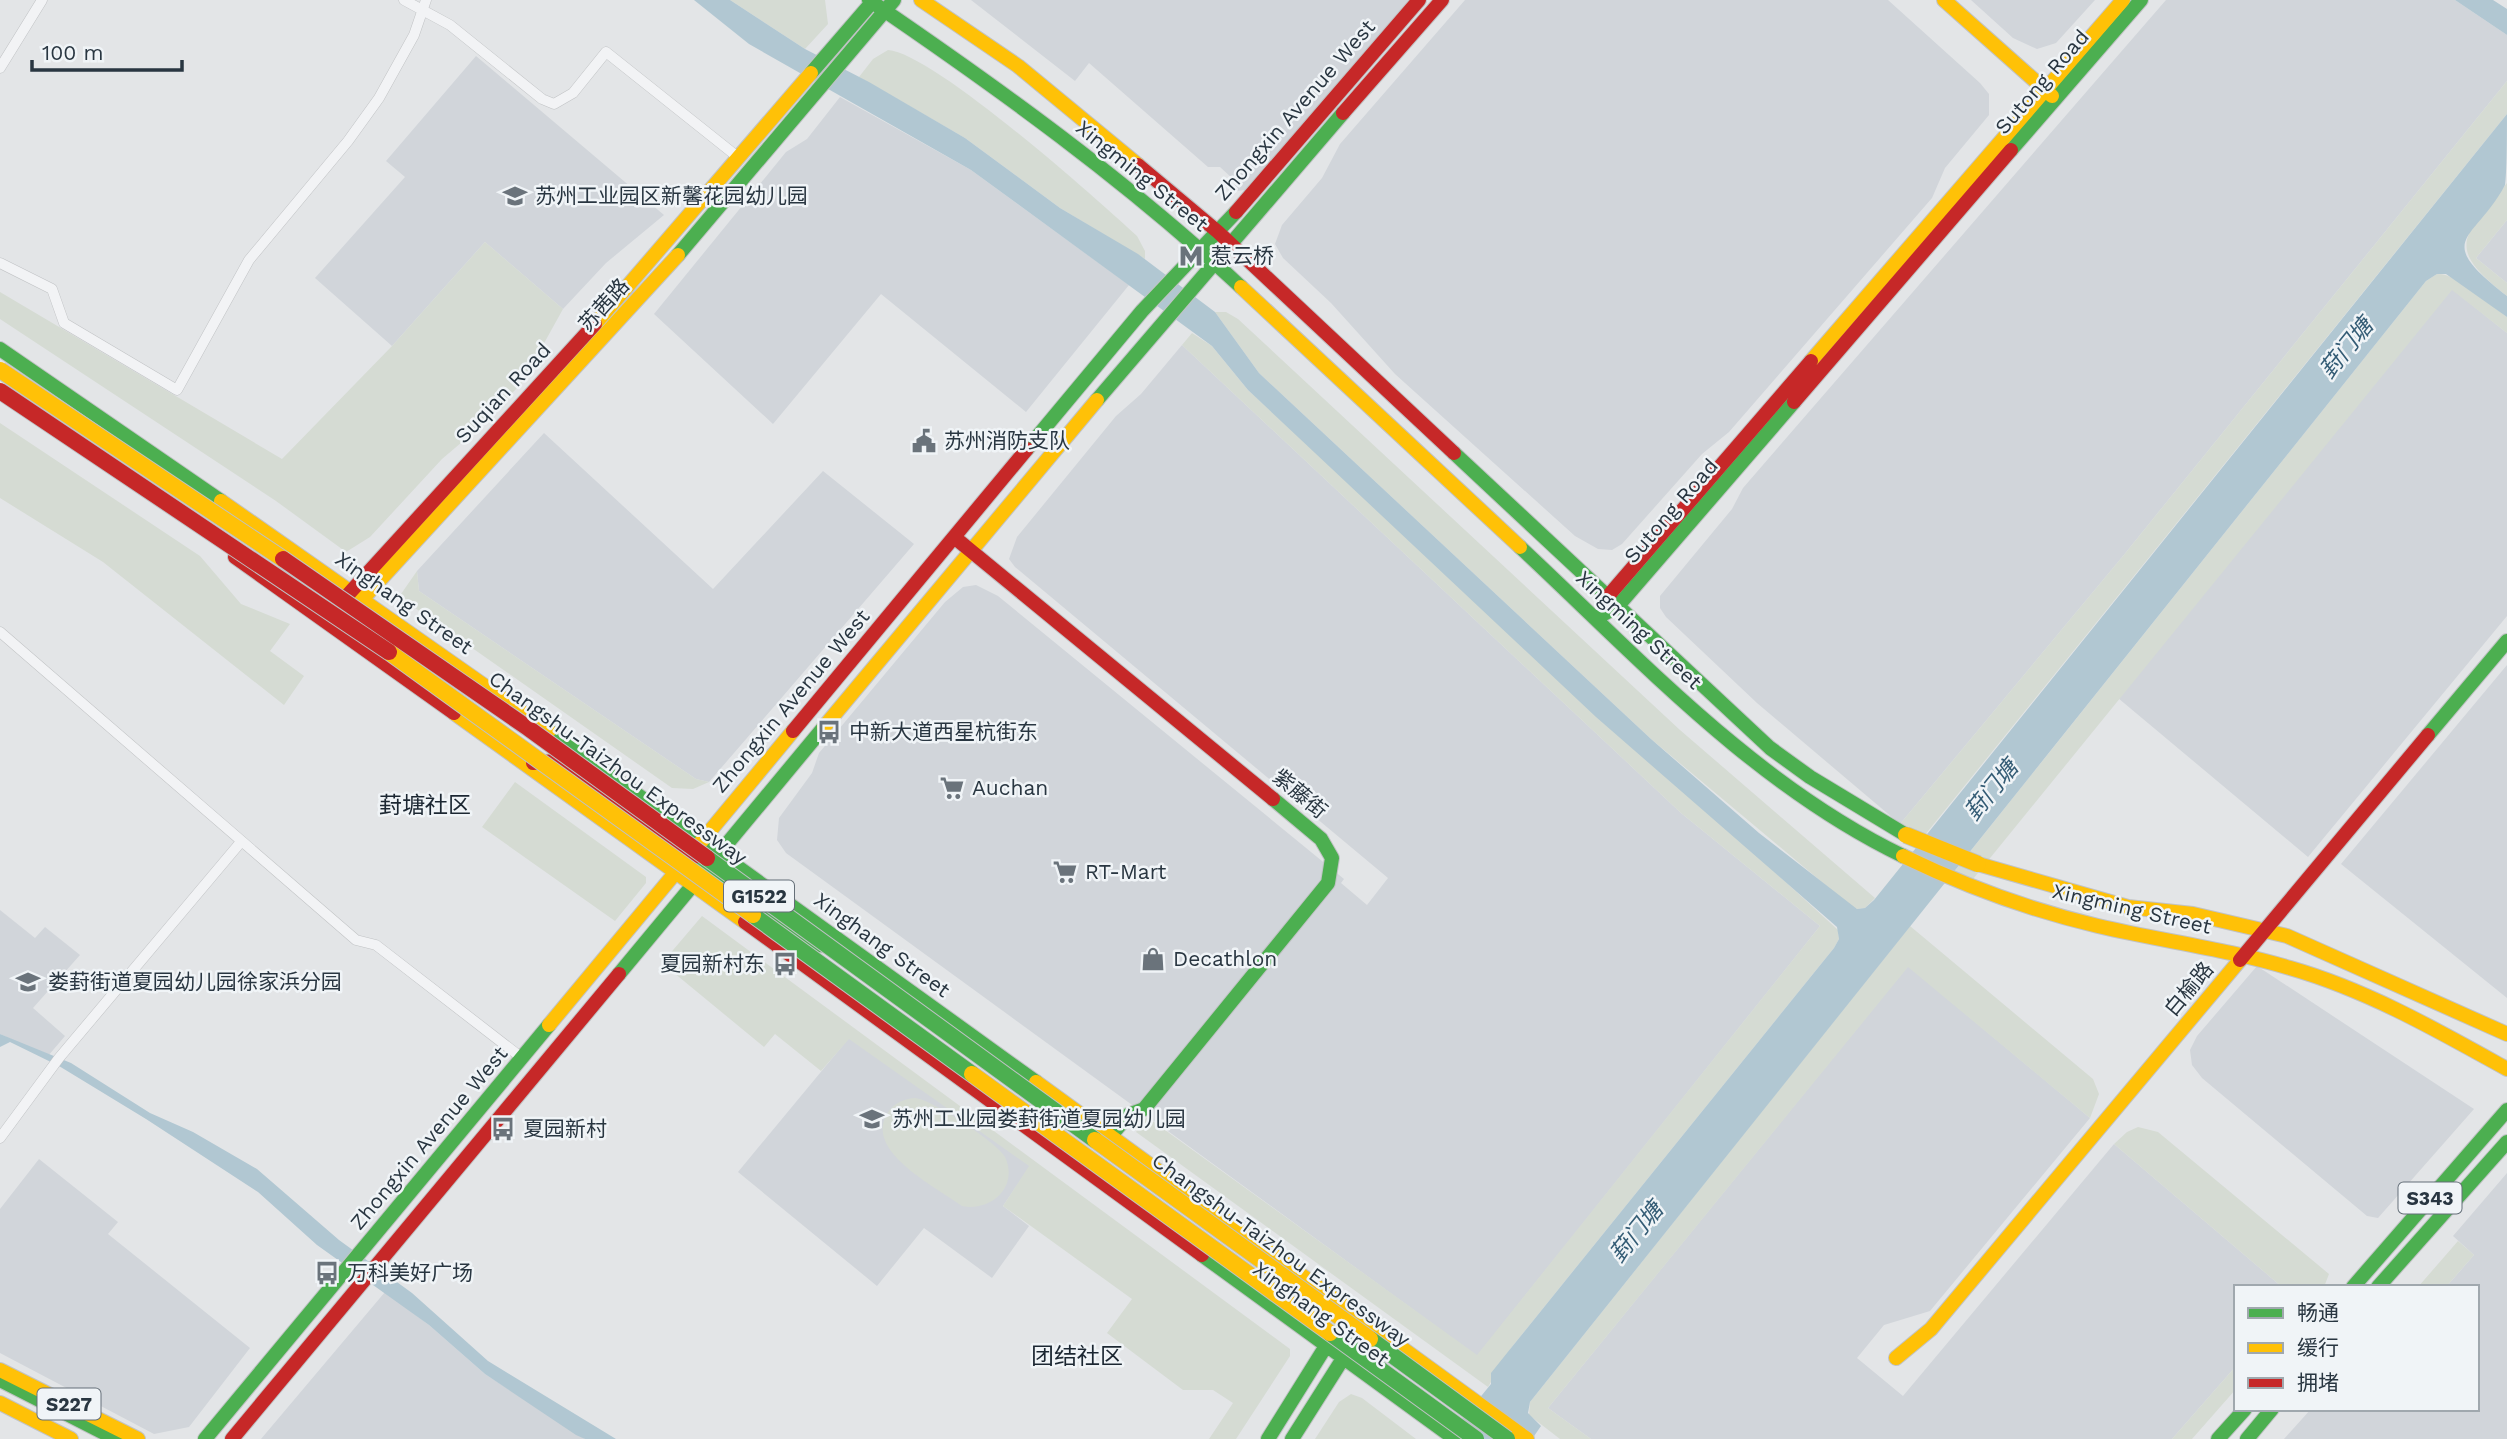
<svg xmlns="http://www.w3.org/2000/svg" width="2507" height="1439" font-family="'Work Sans','Noto Sans SC',sans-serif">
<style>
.built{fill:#d1d5da}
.green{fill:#d5dbd3}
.water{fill:#b1c7d2}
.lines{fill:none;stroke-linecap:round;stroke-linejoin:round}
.street-casing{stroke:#c1c3c5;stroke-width:11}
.fast-casing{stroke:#c1c3c5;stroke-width:16}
.slow-casing{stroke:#c1c3c5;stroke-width:16}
.jam-casing{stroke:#c1c3c5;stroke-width:16}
.street{stroke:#f2f3f5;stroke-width:10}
.fast{stroke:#4caf50;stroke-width:14}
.slow{stroke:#ffc107;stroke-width:14}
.jam{stroke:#c62828;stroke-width:14}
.fast-bridge-casing{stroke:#bfc2c5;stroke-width:18;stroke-linecap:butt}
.slow-bridge-casing{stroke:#bfc2c5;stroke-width:18;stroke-linecap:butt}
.jam-bridge-casing{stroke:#bfc2c5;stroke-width:18;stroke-linecap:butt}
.fast-bridge{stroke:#4caf50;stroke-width:16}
.slow-bridge{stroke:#ffc107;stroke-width:16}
.jam-bridge{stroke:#c62828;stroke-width:16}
.labels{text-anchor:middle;stroke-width:5;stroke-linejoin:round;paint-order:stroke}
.shield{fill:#f0f4f7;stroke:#656f78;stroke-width:2}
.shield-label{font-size:19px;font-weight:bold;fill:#293641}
.street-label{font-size:21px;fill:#293641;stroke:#f0f4f7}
.poi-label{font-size:21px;fill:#293641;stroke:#f0f4f7;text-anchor:start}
.water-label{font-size:23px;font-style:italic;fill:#345c75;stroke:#f0f4f7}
.neighbourhood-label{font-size:23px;fill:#1c2732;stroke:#f0f4f7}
</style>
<rect width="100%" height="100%" fill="#e3e5e7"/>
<!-- built -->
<path class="built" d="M 971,0 L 1414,0 L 1252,189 L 1237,191 L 1233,179 L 1220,167 L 1208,167 L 1089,63 L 1075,81 Z
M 1465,0 L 1888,0 L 1980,83 L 1989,94 L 1989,115 L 1945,168 L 1932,198 L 1729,432 L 1702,454 L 1622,544 L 1612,550 L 1598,549 L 1575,536 L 1395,374 L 1331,303 L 1283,258 L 1275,244 L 1282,225 L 1322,178 L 1340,144 Z
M 1971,0 L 2095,0 L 2056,43 L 2037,49 L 2013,38 Z
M 2166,0 L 2455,0 L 2507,35 L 2507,81 L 2123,556 L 1900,824 L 1757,703 L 1666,617 L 1660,608 L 1660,596 L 1732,509 L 1743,488 Z
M 476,56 L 664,215 L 606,263 L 563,309 L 485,242 L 392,346 L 315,278 L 405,177 L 386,161 Z
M 840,97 L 971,170 L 1129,285 L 1026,412 L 881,294 L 773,424 L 654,314 L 786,152 L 807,139 Z
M 2507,220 L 2507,283 L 2476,258 Z
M 2452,289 L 2507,333 L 2507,616 L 2308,857 L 2118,698 Z
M 1182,345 L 1681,813 L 1820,926 L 1477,1356 L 786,853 L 777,840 L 779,818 L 812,773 L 819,753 L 945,602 L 963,587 L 976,585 L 998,596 L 1344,879 L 1341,883 L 1367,905 L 1388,878 L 1015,567 L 1009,559 L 1017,537 L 1116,416 L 1141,394 Z
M 544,433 L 713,589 L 823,471 L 914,544 L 709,782 L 696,779 L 419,591 L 417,571 Z
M 2507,665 L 2507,998 L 2341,864 Z
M 0,910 L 35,938 L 45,927 L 80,955 L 33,1008 L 65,1036 L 48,1056 L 0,1034 Z
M 1908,966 L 2090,1118 L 1930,1311 L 1884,1325 L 1857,1358 L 1903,1396 L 2114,1144 L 2282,1287 L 2236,1287 L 2236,1366 L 2172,1439 L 1591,1439 L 1548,1408 Z
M 2257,966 L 2474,1109 L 2378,1218 L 2367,1216 L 2202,1078 L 2192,1065 L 2190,1050 L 2197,1036 Z
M 849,1038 L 1030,1166 L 1003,1206 L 1029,1226 L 992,1278 L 924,1228 L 877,1286 L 738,1172 Z
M 39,1159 L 118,1222 L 108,1234 L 250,1348 L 189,1427 L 154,1434 L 0,1353 L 0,1209 Z
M 2507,1173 L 2507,1439 L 2284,1439 L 2311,1409 L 2477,1409 L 2477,1287 L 2446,1287 L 2474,1255 L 2453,1236 Z
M 385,1292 L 429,1325 L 485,1374 L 585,1439 L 261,1439 Z"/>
<!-- green -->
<path class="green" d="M 730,0 L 825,0 L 828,24 L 805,49 Z
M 888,50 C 933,53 1097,199 1137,236 L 1145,251 L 1145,259 L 1060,208 L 965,138 L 859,77 L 873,59 Z
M 2507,81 L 2507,114 L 1920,841 L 1900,824 L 2123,556 Z
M 2507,183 L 2507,220 L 2476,258 L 2507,283 L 2507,296 C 2443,246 2464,237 2507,183 Z
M 485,242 L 563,309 L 522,383 L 475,431 L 442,459 L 370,537 L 346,552 L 276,501 L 0,319 L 0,292 L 282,459 L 392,346 Z
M 2437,274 C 2457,273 2491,305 2507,317 L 2507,333 L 2452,290 L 1969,884 L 1953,873 L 2426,281 Z
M 1215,312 L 1226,312 L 1238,319 L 1680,730 L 1875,898 L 1865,908 L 1857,909 L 1848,904 L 1651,739 L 1259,373 Z
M 1192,333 L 1212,346 L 1248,390 L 1838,930 L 1839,939 L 1834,948 L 1511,1348 L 1488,1387 L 1136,1132 L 1147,1117 L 1477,1355 L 1820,926 L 1681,813 L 1182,345 Z
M 0,423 L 200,556 L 241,604 L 290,624 L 270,651 L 304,676 L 284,705 L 103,562 L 0,498 Z
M 417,571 L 419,591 L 696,779 L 709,782 L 693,789 L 672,788 L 408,603 L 401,594 Z
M 515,782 L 646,877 L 646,883 L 615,921 L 482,827 Z
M 702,916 L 1290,1349 L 1290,1356 L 1236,1439 L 1209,1439 L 1233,1403 L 1213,1390 L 1183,1390 L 1107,1333 L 1132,1299 L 1003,1206 L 1029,1166 L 849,1039 L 821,1071 L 775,1034 L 764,1047 L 662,963 Z
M 1910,926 L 2093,1079 L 2099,1094 L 2090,1118 L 1908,967 L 1548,1408 L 1591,1439 L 1560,1439 L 1529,1415 L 1530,1402 Z
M 915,1098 C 931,1099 998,1143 1005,1157 C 1019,1187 991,1212 962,1206 C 938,1188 869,1154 885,1118 C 890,1105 902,1099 915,1098 Z
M 2138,1127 L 2158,1132 L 2329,1274 L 2324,1287 L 2282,1287 L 2114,1144 L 2127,1132 Z
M 2458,1241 L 2474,1255 L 2446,1287 L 2418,1287 Z
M 2236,1366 L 2236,1389 L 2192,1439 L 2172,1439 Z
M 1351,1394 L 1362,1398 L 1416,1439 L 1315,1439 L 1339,1402 Z"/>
<!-- water -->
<path class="water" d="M 694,0 L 730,0 L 805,49 L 869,82 L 965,138 L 1060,208 L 1138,254 L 1215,312 L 1259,373 L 1651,739 L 1759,833 L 1857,909 L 1865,908 L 1874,900 L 2507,114 C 2507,130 2507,173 2505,185 C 2474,243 2431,237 2507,296 L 2507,317 L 2446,274 L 2437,274 L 2426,281 L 1530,1402 L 1528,1413 L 1541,1426 L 1532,1439 L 1446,1439 L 1491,1384 L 1491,1373 L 1511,1348 L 1834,948 L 1839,939 L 1837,927 L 1596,717 L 1248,390 L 1212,346 L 971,170 L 749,44 Z
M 2455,0 L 2493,0 L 2507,9 L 2507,35 Z
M 0,1034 L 71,1063 L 150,1113 L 193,1132 L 257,1169 L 339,1240 L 412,1293 L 488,1361 L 616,1439 L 585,1439 L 576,1435 L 485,1374 L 429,1325 L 317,1245 L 258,1192 L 146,1119 L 59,1066 L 10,1042 L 0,1047 Z"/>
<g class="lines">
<!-- street casing -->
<g class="street-casing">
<path id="street" d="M 404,0 L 450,25 L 542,99 L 554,104 L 573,93 L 606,52 L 739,158
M 0,68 L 42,0
M 0,263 L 52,289 L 64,323 L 177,390 L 249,260 L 348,141 L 379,98 L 414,35 L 426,0
M 0,632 L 356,940 L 376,945 L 522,1058
M 0,1138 L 59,1058 L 240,843"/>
</g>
<!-- fast casing -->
<g class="fast-casing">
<path id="fast" d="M 869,0 C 998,88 1126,180 1241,287
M 811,73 L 874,0
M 2011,150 L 2141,0
M 678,255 L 894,0
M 0,349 L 221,501
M 1097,400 L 1343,113
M 1027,449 L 1142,311 L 1236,212
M 1454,453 L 1770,748 L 1810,777 L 1906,835
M 1520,547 C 1639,658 1754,784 1903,856
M 1596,618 L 1617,607 L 1794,402
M 549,731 L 1036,1082
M 2428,735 L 2507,641
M 696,870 L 705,869 L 809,944 L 831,946
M 619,974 L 824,727
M 1110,1137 L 1128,1115 L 1144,1109 L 1328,883 L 1332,858 L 1321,839 L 1273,799
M 1202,1255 L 1455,1439
M 2353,1287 L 2507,1110
M 2378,1287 L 2507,1142
M 0,1380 L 116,1439
M 205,1439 L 549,1025
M 1268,1439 L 1331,1338
M 1292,1439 L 1349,1349
M 2218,1439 L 2245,1409
M 2247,1439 L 2272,1409"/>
</g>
<!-- slow casing -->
<g class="slow-casing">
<path id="slow" d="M 921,0 L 1018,66 L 1138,165
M 1944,0 L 2052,96
M 1241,287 L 1520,547
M 595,324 L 811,73
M 1811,361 L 2123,0
M 221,501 L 549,731
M 357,605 L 678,255
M 454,713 L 745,922
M 824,727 L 1097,400
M 1903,856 C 1965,886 2030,910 2098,926 C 2162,941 2227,949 2290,968 C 2367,990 2437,1030 2507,1069
M 1978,864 L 2128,907 L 2193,914 L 2287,936 L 2507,1034
M 549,1025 L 793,731
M 1036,1082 L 1527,1439
M 1896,1358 L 1931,1329 L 2240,960
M 0,1370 L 138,1439
M 0,1403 L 71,1439"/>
</g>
<!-- jam casing -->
<g class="jam-casing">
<path id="jam" d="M 1343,113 L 1442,0
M 1138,165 L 1218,232 L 1454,453
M 1236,212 L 1419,0
M 1794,402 L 2011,150
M 954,537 L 1273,799
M 235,557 L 454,713
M 344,599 L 595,324
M 1603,602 L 1811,361
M 793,731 L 1027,449
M 533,763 L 555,761 L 688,857 L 699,856
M 745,922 L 1202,1255
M 2240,960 L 2428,735
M 232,1439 L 619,974"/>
</g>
<!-- street -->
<use href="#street" class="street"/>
<!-- fast -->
<use href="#fast" class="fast"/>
<!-- slow -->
<use href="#slow" class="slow"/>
<!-- jam -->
<use href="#jam" class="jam"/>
<!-- fast-bridge casing -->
<g class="fast-bridge-casing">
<path id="fast-bridge" d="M 707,858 L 1095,1140
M 753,915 L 972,1074
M 1330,1333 L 1476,1439
M 1370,1339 L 1507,1439"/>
</g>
<!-- slow-bridge casing -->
<g class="slow-bridge-casing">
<path id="slow-bridge" d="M 0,370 L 283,559
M 389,652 L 753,915
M 1906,835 L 1978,864
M 972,1074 L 1330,1333
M 1095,1140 L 1370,1339"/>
</g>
<!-- jam-bridge casing -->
<g class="jam-bridge-casing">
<path id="jam-bridge" d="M 0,391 L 389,652
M 283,559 L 528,728 L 707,858"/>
</g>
<!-- fast-bridge -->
<use href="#fast-bridge" class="fast-bridge"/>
<!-- slow-bridge -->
<use href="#slow-bridge" class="slow-bridge"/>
<!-- jam-bridge -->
<use href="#jam-bridge" class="jam-bridge"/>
</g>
<!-- icons -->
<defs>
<g id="school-bare" transform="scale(1.89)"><path d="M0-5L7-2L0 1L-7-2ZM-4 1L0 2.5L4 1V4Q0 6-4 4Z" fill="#6a737b" stroke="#f0f4f7" stroke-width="2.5" paint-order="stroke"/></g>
<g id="metro-bare" transform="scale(1.89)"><path d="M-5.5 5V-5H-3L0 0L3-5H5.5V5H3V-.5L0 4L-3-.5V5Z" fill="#6a737b" stroke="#f0f4f7" stroke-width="2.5" paint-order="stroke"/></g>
<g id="civic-bare" transform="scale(1.89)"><path d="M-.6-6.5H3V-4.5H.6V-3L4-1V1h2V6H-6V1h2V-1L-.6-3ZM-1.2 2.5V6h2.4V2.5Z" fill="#6a737b" stroke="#f0f4f7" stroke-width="2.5" paint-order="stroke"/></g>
<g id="bus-bare" transform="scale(1.89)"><path d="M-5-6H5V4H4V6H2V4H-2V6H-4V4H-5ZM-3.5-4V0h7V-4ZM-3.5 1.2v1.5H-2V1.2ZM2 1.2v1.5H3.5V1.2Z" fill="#6a737b" stroke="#f0f4f7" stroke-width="2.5" paint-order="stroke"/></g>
<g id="supermarket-bare" transform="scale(1.89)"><path d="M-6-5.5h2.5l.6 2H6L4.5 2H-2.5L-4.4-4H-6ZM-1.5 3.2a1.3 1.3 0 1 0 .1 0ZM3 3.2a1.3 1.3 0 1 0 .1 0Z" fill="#6a737b" stroke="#f0f4f7" stroke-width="2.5" paint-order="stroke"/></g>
<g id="shop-bare" transform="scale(1.89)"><path d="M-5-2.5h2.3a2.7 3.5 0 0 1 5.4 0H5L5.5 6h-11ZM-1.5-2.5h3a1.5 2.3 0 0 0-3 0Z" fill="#6a737b" stroke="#f0f4f7" stroke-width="2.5" paint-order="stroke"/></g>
</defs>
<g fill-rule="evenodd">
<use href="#school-bare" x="515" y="196"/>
<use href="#metro-bare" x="1191" y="256"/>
<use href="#civic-bare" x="924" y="441"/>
<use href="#bus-bare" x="829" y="732"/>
<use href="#supermarket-bare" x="952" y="788"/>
<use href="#supermarket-bare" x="1065" y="872"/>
<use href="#shop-bare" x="1153" y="959"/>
<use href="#bus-bare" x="785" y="964"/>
<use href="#school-bare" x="28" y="982"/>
<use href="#school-bare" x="872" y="1119"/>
<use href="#bus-bare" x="503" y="1129"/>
<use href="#bus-bare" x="327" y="1273"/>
</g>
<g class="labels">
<!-- shield labels -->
<g class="shield">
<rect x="724" y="880.5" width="70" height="31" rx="5"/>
<rect x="2398.5" y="1182.5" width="63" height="31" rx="5"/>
<rect x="37.5" y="1388.5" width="63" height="31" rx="5"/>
</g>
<g class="shield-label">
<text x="759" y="903">G1522</text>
<text x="2430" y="1205">S343</text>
<text x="69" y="1411">S227</text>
</g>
<!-- street labels -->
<g class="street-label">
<text transform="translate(2042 82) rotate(-49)" y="7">Sutong Road</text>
<text transform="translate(1295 110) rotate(-49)" y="7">Zhongxin Avenue West</text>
<text transform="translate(1142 176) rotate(39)" y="7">Xingming Street</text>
<text transform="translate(604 305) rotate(-48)" y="7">苏茜路</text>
<text transform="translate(503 393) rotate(-47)" y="7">Suqian Road</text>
<text transform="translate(1671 511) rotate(-49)" y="7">Sutong Road</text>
<text transform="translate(404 603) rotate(35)" y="7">Xinghang Street</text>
<text transform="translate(1639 630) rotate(43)" y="7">Xingming Street</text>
<text transform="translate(791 701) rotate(-50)" y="7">Zhongxin Avenue West</text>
<text transform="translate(618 768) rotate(36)" y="7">Changshu-Taizhou Expressway</text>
<text transform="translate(1300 794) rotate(40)" y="7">紫藤街</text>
<text transform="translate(2132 909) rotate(13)" y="7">Xingming Street</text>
<text transform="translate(882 945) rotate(36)" y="7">Xinghang Street</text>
<text transform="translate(2189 989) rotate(-50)" y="7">白榆路</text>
<text transform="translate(429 1138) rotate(-50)" y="7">Zhongxin Avenue West</text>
<text transform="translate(1281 1250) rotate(36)" y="7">Changshu-Taizhou Expressway</text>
<text transform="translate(1321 1314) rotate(36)" y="7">Xinghang Street</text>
</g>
<!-- poi labels -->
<g class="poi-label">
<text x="535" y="203">苏州工业园区新馨花园幼儿园</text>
<text x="1211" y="263">惹云桥</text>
<text x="944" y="448">苏州消防支队</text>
<text x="849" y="739">中新大道西星杭街东</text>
<text x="972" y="795">Auchan</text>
<text x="1085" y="879">RT-Mart</text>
<text x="1173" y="966">Decathlon</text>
<text x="765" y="971" text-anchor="end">夏园新村东</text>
<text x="48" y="989">娄葑街道夏园幼儿园徐家浜分园</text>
<text x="892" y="1126">苏州工业园娄葑街道夏园幼儿园</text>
<text x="523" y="1136">夏园新村</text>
<text x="347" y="1280">万科美好广场</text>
</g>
<!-- water labels -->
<g class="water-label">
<text transform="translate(2346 348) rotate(-51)" y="8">葑门塘</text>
<text transform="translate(1991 790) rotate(-51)" y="8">葑门塘</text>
<text transform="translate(1636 1232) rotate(-51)" y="8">葑门塘</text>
</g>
<!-- neighbourhood labels -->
<g class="neighbourhood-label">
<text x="425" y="813">葑塘社区</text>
<text x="1077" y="1364">团结社区</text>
</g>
</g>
<!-- legend -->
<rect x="2234" y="1285" width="245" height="126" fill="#f0f4f7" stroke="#a0a8ae" stroke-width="2"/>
<rect x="2248" y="1308" width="35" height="10" fill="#4caf50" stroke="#a0a8ae" stroke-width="2"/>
<text x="2297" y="1320" font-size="21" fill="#293641">畅通</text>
<rect x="2248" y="1343" width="35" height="10" fill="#ffc107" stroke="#a0a8ae" stroke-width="2"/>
<text x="2297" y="1355" font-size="21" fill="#293641">缓行</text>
<rect x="2248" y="1378" width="35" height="10" fill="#c62828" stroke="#a0a8ae" stroke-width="2"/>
<text x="2297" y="1390" font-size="21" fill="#293641">拥堵</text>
<!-- scale -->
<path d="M32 60v10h150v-10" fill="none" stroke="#293641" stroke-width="3.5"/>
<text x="42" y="60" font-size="21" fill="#293641" stroke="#f0f4f7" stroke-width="5" paint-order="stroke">100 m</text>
</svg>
